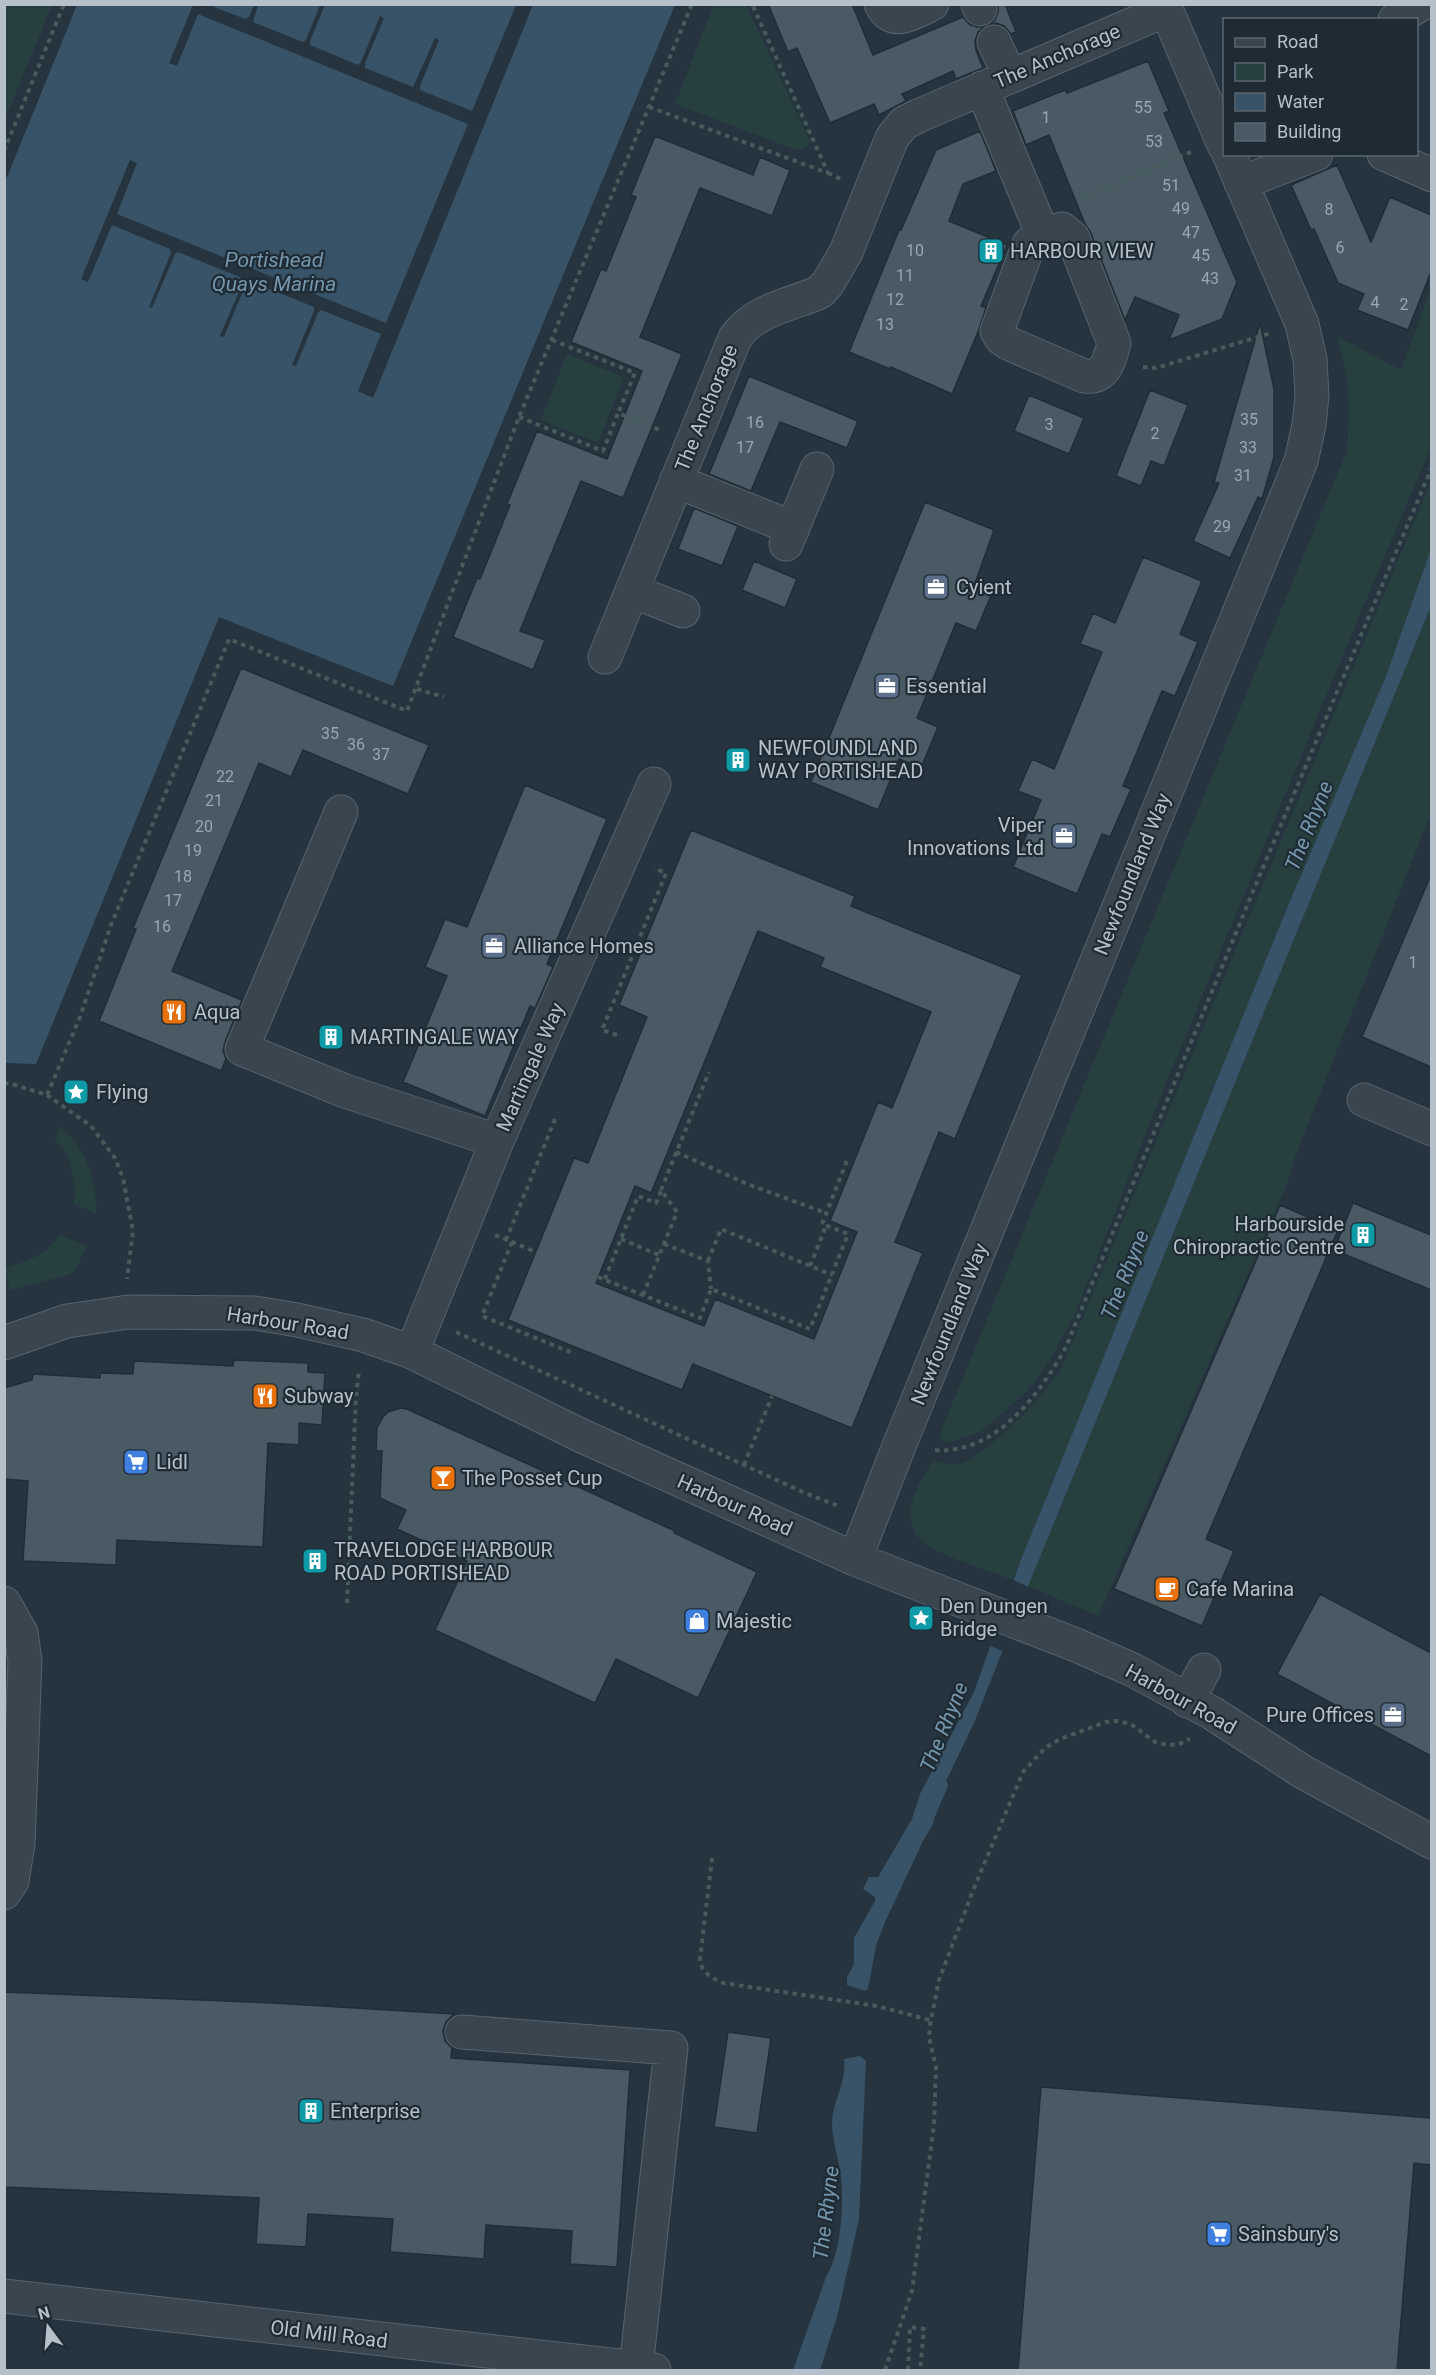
<svg xmlns="http://www.w3.org/2000/svg" width="1436" height="2375" font-family="Roboto,sans-serif">
<style>
.green{fill:#27403f}
.water{fill:#385367}
.pier{fill:#25343f}
.lines{fill:none;stroke-linecap:round;stroke-linejoin:round}
.stream{stroke:#385367;stroke-width:10}
.building{fill:#495a65;stroke:#202d36;stroke-width:1.5;fill-rule:evenodd}
.minor-casing{stroke:#57636d;stroke-width:35}
.path{stroke:#455c5b;stroke-width:4;stroke-dasharray:4.5 4.5;stroke-linecap:butt}
.minor{stroke:#39464f;stroke-width:33}
.labels{text-anchor:middle;stroke-width:4.5;stroke-linejoin:round;paint-order:stroke}
.number-label{font-size:16px;fill:#9aa6b1}
.street-label{font-size:20px;fill:#b5c0ca;stroke:#1e2b34}
.poi-label{font-size:20px;fill:#b5c0ca;stroke:#1e2b34;text-anchor:start}
.water-label{font-size:21px;font-style:italic;fill:#7596ad;stroke:#1e2b34}
</style>
<rect width="100%" height="100%" fill="#25343f"/>
<!-- green -->
<path class="green" d="M 5,4 L 52,5 L 5,119 L 4,5 Z
M 714,4 L 746,5 L 810,141 L 805,149 L 796,150 L 675,104 Z
M 1431,288 L 1431,447 L 1335,674 L 1151,1120 L 1076,1312 L 1049,1362 L 1027,1391 L 982,1431 L 950,1442 L 943,1442 L 940,1436 L 942,1428 L 1346,453 C 1352,411 1349,377 1337,336 L 1401,370 Z
M 567,354 L 624,377 L 598,443 L 541,420 Z
M 1431,481 L 1431,549 L 1386,676 L 1287,908 L 1013,1580 C 990,1571 943,1557 924,1543 C 913,1535 909,1519 911,1506 C 914,1490 925,1474 933,1460 C 948,1465 961,1467 974,1457 C 1006,1434 1041,1400 1062,1367 Z
M 1431,606 L 1431,813 L 1295,1157 L 1288,1182 L 1098,1616 L 1028,1586 L 1031,1579 Z
M 60,1127 C 85,1146 98,1182 96,1213 L 74,1204 C 74,1179 75,1159 55,1140 Z
M 60,1235 L 87,1246 L 75,1270 L 68,1275 L 10,1290 L 5,1268 C 27,1261 46,1255 60,1235 Z"/>
<!-- water -->
<path class="water" d="M 77,5 L 675,5 L 393,686 L 219,617 L 36,1064 L 5,1063 L 5,182 Z
M 1431,549 L 1431,606 L 1031,1579 L 974,1723 L 935,1804 L 933,1824 L 923,1841 L 885,1922 L 876,1946 L 868,1989 L 865,1991 L 847,1985 L 847,1977 L 854,1964 L 854,1938 L 875,1901 L 875,1897 L 863,1889 L 869,1877 L 878,1877 L 912,1819 L 920,1794 L 974,1692 L 1020,1562 L 1287,908 L 1386,676 Z
M 860,2056 L 866,2061 L 859,2219 L 837,2317 L 820,2370 L 793,2370 L 826,2277 C 841,2253 844,2205 841,2177 C 839,2159 832,2141 832,2122 C 833,2101 847,2081 844,2059 Z"/>
<!-- pier -->
<path class="pier" d="M 193,5 L 209,5 L 245,19 L 249,17 L 254,5 L 258,5 L 253,22 L 303,42 L 306,40 L 320,5 L 325,5 L 310,41 L 310,45 L 358,65 L 361,62 L 380,16 L 384,18 L 365,63 L 365,68 L 413,87 L 435,38 L 439,40 L 420,86 L 420,90 L 472,111 L 516,5 L 533,5 L 373,398 L 358,391 L 381,334 L 321,310 L 318,313 L 296,366 L 292,365 L 314,311 L 314,307 L 250,281 L 246,284 L 224,337 L 220,336 L 243,282 L 242,278 L 178,252 L 175,254 L 152,308 L 149,307 L 171,253 L 170,249 L 112,225 L 88,282 L 81,279 L 130,160 L 137,163 L 117,214 L 386,323 L 468,124 L 198,14 L 177,66 L 169,63 Z
M 1011,1579 L 1031,1588 L 1005,1652 L 988,1645 Z"/>
<g class="lines">
<!-- stream -->
<path class="stream" d="M 928,1820 L 943,1785"/>
</g>
<!-- building -->
<path class="building" d="M 768,4 L 852,4 L 873,55 L 963,17 L 969,24 L 977,27 L 984,27 L 978,32 L 975,41 L 976,50 L 983,68 L 956,79 L 953,71 L 902,94 L 906,101 L 879,115 L 874,104 L 830,123 L 797,48 L 788,52 Z
M 998,4 L 1005,4 L 1016,32 L 1011,34 L 1004,26 L 996,23 L 990,24 L 995,20 L 998,12 Z
M 1148,61 L 1169,111 L 1164,113 L 1237,282 L 1222,319 L 1169,340 L 1179,315 L 1135,297 L 1125,320 L 1090,231 L 1085,224 L 1049,135 L 1026,145 L 1013,111 L 1065,90 L 1067,93 Z
M 980,131 L 996,171 L 963,184 L 949,221 L 1007,245 L 981,306 L 986,308 L 978,332 L 952,394 L 891,367 L 890,369 L 849,352 L 899,230 L 901,230 L 936,150 Z
M 655,136 L 753,175 L 760,157 L 790,170 L 772,216 L 700,188 L 640,337 L 682,354 L 623,498 L 581,481 L 520,631 L 545,640 L 533,670 L 453,637 L 477,578 L 480,579 L 510,505 L 507,504 L 537,431 L 607,459 L 642,371 L 571,342 L 601,269 L 606,271 L 636,197 L 631,195 Z
M 1337,165 L 1371,242 L 1390,197 L 1431,215 L 1431,272 L 1408,330 L 1357,310 L 1364,294 L 1338,283 L 1314,229 L 1311,230 L 1291,185 Z
M 1260,323 L 1274,389 L 1274,457 L 1262,499 L 1258,497 L 1230,558 L 1193,541 L 1219,483 L 1214,482 Z
M 749,376 L 858,421 L 847,448 L 780,422 L 751,491 L 709,474 Z
M 1150,390 L 1188,405 L 1164,466 L 1151,461 L 1141,486 L 1116,476 Z
M 1029,395 L 1084,418 L 1069,454 L 1014,431 Z
M 925,502 L 994,530 L 975,583 L 993,591 L 976,631 L 956,623 L 917,718 L 938,727 L 921,768 L 899,759 L 878,810 L 811,782 Z
M 694,508 L 738,526 L 722,566 L 678,549 Z
M 1143,557 L 1202,581 L 1180,634 L 1198,642 L 1175,696 L 1162,691 L 1123,786 L 1131,789 L 1110,837 L 1102,834 L 1077,894 L 1013,867 L 1041,800 L 1018,791 L 1032,759 L 1054,769 L 1102,652 L 1080,644 L 1093,613 L 1115,623 Z
M 754,561 L 797,579 L 785,608 L 742,590 Z
M 241,668 L 429,745 L 408,794 L 303,750 L 291,777 L 259,763 L 172,971 L 242,1000 L 225,1042 L 223,1051 L 226,1059 L 221,1071 L 99,1021 L 136,929 L 133,928 Z
M 525,785 L 607,819 L 547,964 L 553,967 L 535,1008 L 530,1006 L 485,1116 L 403,1082 L 447,976 L 425,967 L 445,919 L 467,927 Z
M 691,830 L 855,896 L 851,906 L 1022,975 L 955,1139 L 939,1132 L 895,1242 L 923,1253 L 852,1428 L 693,1364 L 682,1390 L 508,1320 L 574,1158 L 588,1163 L 647,1017 L 619,1005 ZM 758,931 L 824,958 L 820,967 L 931,1012 L 892,1108 L 878,1102 L 830,1221 L 857,1232 L 814,1339 L 715,1299 L 704,1326 L 596,1283 L 635,1186 L 651,1193 Z
M 1431,875 L 1431,1067 L 1362,1037 Z
M 1353,1203 L 1431,1235 L 1431,1290 L 1334,1250 Z
M 1280,1205 L 1338,1230 L 1206,1539 L 1234,1551 L 1202,1626 L 1114,1589 Z
M 234,1360 L 308,1363 L 308,1372 L 325,1373 L 322,1425 L 299,1423 L 299,1445 L 268,1443 L 263,1547 L 117,1540 L 116,1565 L 23,1561 L 28,1481 L 4,1479 L 4,1388 L 32,1380 L 33,1374 L 100,1378 L 100,1373 L 133,1374 L 134,1361 L 233,1366 Z
M 401,1408 L 407,1409 L 675,1531 L 674,1533 L 757,1572 L 698,1698 L 616,1659 L 595,1703 L 435,1630 L 467,1561 L 397,1529 L 406,1510 L 380,1498 L 382,1451 L 376,1451 L 377,1428 L 383,1417 L 388,1412 Z
M 1320,1594 L 1431,1653 L 1431,1756 L 1277,1674 Z
M 4,1992 L 273,2003 L 454,2014 L 446,2022 L 443,2031 L 445,2041 L 452,2048 L 451,2058 L 630,2070 L 617,2267 L 570,2264 L 572,2231 L 486,2225 L 484,2259 L 390,2252 L 393,2219 L 308,2214 L 306,2247 L 256,2244 L 259,2198 L 4,2187 Z
M 728,2032 L 771,2038 L 757,2133 L 714,2127 Z
M 1041,2087 L 1431,2118 L 1431,2165 L 1414,2163 L 1397,2370 L 1018,2370 Z"/>
<g class="lines">
<!-- minor casing -->
<g class="minor-casing">
<path id="minor" d="M 881,4 C 892,28 915,12 932,4
M 978,4 L 980,9
M 1164,4 L 1224,145
M 1395,20 L 1421,4
M 994,42 L 1010,76
M 982,88 L 1043,235
M 1384,154 L 1432,175
M 1241,183 L 1316,154
M 1062,229 L 1073,238 L 1114,343 C 1110,360 1105,379 1084,376 L 1008,343 L 1001,338 L 997,331 L 1029,244 L 1040,236 Z
M 676,481 L 793,528
M 786,544 L 817,469
M 632,591 L 683,611
M 605,657 L 735,338 C 755,309 791,305 820,292 L 828,283 L 846,252 L 892,138 L 904,123 L 918,116 L 1166,10
M 341,812 L 242,1049 L 345,1091 L 497,1141
M 1364,1100 L 1432,1129
M 4,1343 L 67,1321 L 128,1312 L 255,1313 L 297,1320 L 363,1335 L 412,1352 L 582,1436 L 855,1559 L 1076,1645 L 1133,1670 L 1212,1713 L 1303,1772 L 1432,1842
M 412,1352 L 497,1141 L 654,784
M 855,1559 L 899,1446 L 1301,461 L 1309,425 L 1312,396 L 1310,359 L 1302,324 L 1229,154
M 4,1603 L 21,1633 L 25,1661 L 18,1844 L 12,1881 L 4,1893
M 1187,1701 L 1204,1670
M 462,2032 L 671,2048 L 636,2368
M 4,2296 L 654,2370"/>
</g>
<!-- path -->
<path class="path" d="M 649,107 L 828,173 L 752,4
M 4,151 L 64,4
M 828,173 L 841,179
M 1079,199 L 1191,152
M 552,340 L 635,373 L 618,413
M 1143,367 L 1156,368 L 1271,333
M 519,417 L 603,451 L 618,413 L 660,430
M 417,689 L 444,697
M 617,1035 L 602,1030 L 666,873 L 654,868
M 4,1083 L 12,1084 L 47,1095 L 80,1017 L 111,925 L 229,639 L 407,711 L 519,417 L 692,4
M 47,1095 L 91,1126 L 115,1158 L 123,1178 L 133,1231 L 127,1279
M 676,1152 L 747,1184 L 826,1213
M 495,1235 L 536,1252
M 621,1239 L 659,1255
M 506,1240 L 555,1119
M 512,1242 L 482,1316 L 575,1354
M 664,1244 L 708,1261 L 711,1289
M 708,1261 L 721,1229 L 832,1275
M 810,1266 L 826,1226
M 598,1277 L 700,1318 L 711,1289 L 810,1329 L 848,1234 L 822,1224 L 848,1158
M 605,1279 L 638,1196 L 656,1203 L 661,1191
M 643,1295 L 677,1212 L 661,1190 L 709,1072
M 456,1332 L 807,1494 L 839,1506
M 935,1450 C 995,1455 1040,1394 1066,1347 L 1256,884 L 1432,467
M 744,1465 L 772,1396
M 347,1603 L 356,1396 L 359,1371
M 712,1858 L 700,1959 C 701,1972 711,1978 723,1983 L 877,2006 L 930,2020
M 885,2370 L 912,2291 L 934,2125 L 936,2067 L 929,2037 L 930,2025 L 939,1980 L 974,1888 L 1023,1772 L 1045,1748 L 1060,1739 L 1106,1722 L 1117,1721 L 1131,1724 L 1155,1742 L 1163,1744 L 1177,1745 L 1190,1739
M 908,2370 L 910,2327 L 924,2329 L 920,2370"/>
<!-- minor -->
<use href="#minor" class="minor"/>
</g>
<!-- icons -->
<defs>
<g id="building-square" transform="scale(1.35)"><rect x="-9" y="-9" width="18" height="18" rx="4" fill="#0f9aa8" stroke="#1e2b34"/><path d="M-4-6H4V6H1V3H-1V6H-4ZM-2.5-4.3h1.7v1.8h-1.7ZM.8-4.3h1.7v1.8H.8ZM-2.5-1h1.7V.8h-1.7ZM.8-1h1.7V.8H.8Z" fill="#fff"/></g>
<g id="office-square" transform="scale(1.35)"><rect x="-9" y="-9" width="18" height="18" rx="4" fill="#5c6f8a" stroke="#1e2b34"/><path d="M-6-3h4V-5.5h4V-3h4V5H-6ZM-1-4.5V-3h2v-1.5ZM-6 0V1H6V0Z" fill="#fff"/></g>
<g id="restaurant-square" transform="scale(1.35)"><rect x="-9" y="-9" width="18" height="18" rx="4" fill="#e8710a" stroke="#1e2b34"/><path d="M-5-6h1v4h1v-4h1v4h1v-4h1v5L-1.5 .5V6h-2V.5L-5-1ZM5-6V6H3V1.5H1.5Q1.5-4 5-6Z" fill="#fff"/></g>
<g id="sight-square" transform="scale(1.35)"><rect x="-9" y="-9" width="18" height="18" rx="4" fill="#0f9aa8" stroke="#1e2b34"/><path d="M0-6L1.8-2.2L6-1.7L2.9 1.2L3.7 5.4L0 3.3L-3.7 5.4L-2.9 1.2L-6-1.7L-1.8-2.2Z" fill="#fff"/></g>
<g id="supermarket-square" transform="scale(1.35)"><rect x="-9" y="-9" width="18" height="18" rx="4" fill="#3f7fe0" stroke="#1e2b34"/><path d="M-6-5.5h2.5l.6 2H6L4.5 2H-2.5L-4.4-4H-6ZM-1.5 3.2a1.3 1.3 0 1 0 .1 0ZM3 3.2a1.3 1.3 0 1 0 .1 0Z" fill="#fff"/></g>
<g id="bar-square" transform="scale(1.35)"><rect x="-9" y="-9" width="18" height="18" rx="4" fill="#e8710a" stroke="#1e2b34"/><path d="M-6-5H6L.8 .8V4.5H3.5V6h-7V4.5H-.8V.8Z" fill="#fff"/></g>
<g id="cafe-square" transform="scale(1.35)"><rect x="-9" y="-9" width="18" height="18" rx="4" fill="#e8710a" stroke="#1e2b34"/><path d="M-5.5-4.5H6V0H3Q3 3.5 0 3.5H-2.5Q-5.5 3.5-5.5 0ZM3-3.2v2h1.7v-2ZM-6 4.5H4V6H-6Z" fill="#fff"/></g>
<g id="shop-square" transform="scale(1.35)"><rect x="-9" y="-9" width="18" height="18" rx="4" fill="#3f7fe0" stroke="#1e2b34"/><path d="M-5-2.5h2.3a2.7 3.5 0 0 1 5.4 0H5L5.5 6h-11ZM-1.5-2.5h3a1.5 2.3 0 0 0-3 0Z" fill="#fff"/></g>
</defs>
<g fill-rule="evenodd">
<use href="#building-square" x="991" y="251"/>
<use href="#office-square" x="936" y="587"/>
<use href="#office-square" x="887" y="686"/>
<use href="#building-square" x="738" y="760"/>
<use href="#office-square" x="1064" y="836"/>
<use href="#office-square" x="494" y="946"/>
<use href="#restaurant-square" x="174" y="1012"/>
<use href="#building-square" x="331" y="1037"/>
<use href="#sight-square" x="76" y="1092"/>
<use href="#building-square" x="1363" y="1235"/>
<use href="#restaurant-square" x="265" y="1396"/>
<use href="#supermarket-square" x="136" y="1462"/>
<use href="#bar-square" x="443" y="1478"/>
<use href="#building-square" x="315" y="1561"/>
<use href="#cafe-square" x="1167" y="1589"/>
<use href="#sight-square" x="921" y="1618"/>
<use href="#shop-square" x="697" y="1621"/>
<use href="#office-square" x="1393" y="1715"/>
<use href="#building-square" x="311" y="2111"/>
<use href="#supermarket-square" x="1219" y="2234"/>
</g>
<g class="labels">
<!-- number labels -->
<g class="number-label">
<text x="1143" y="113">55</text>
<text x="1046" y="123">1</text>
<text x="1154" y="147">53</text>
<text x="1171" y="191">51</text>
<text x="1181" y="214">49</text>
<text x="1329" y="215">8</text>
<text x="1191" y="238">47</text>
<text x="1340" y="253">6</text>
<text x="915" y="256">10</text>
<text x="1201" y="261">45</text>
<text x="905" y="281">11</text>
<text x="1210" y="284">43</text>
<text x="895" y="305">12</text>
<text x="1375" y="308">4</text>
<text x="1404" y="310">2</text>
<text x="885" y="330">13</text>
<text x="1249" y="425">35</text>
<text x="755" y="428">16</text>
<text x="1049" y="430">3</text>
<text x="1155" y="439">2</text>
<text x="745" y="453">17</text>
<text x="1248" y="453">33</text>
<text x="1243" y="481">31</text>
<text x="1222" y="532">29</text>
<text x="330" y="739">35</text>
<text x="356" y="750">36</text>
<text x="381" y="760">37</text>
<text x="225" y="782">22</text>
<text x="214" y="806">21</text>
<text x="204" y="832">20</text>
<text x="193" y="856">19</text>
<text x="183" y="882">18</text>
<text x="173" y="906">17</text>
<text x="162" y="932">16</text>
<text x="1413" y="968">1</text>
</g>
<!-- street labels -->
<g class="street-label">
<text transform="translate(1057 56) rotate(-23)" y="7">The Anchorage</text>
<text transform="translate(706 408) rotate(-68)" y="7">The Anchorage</text>
<text transform="translate(1132 874) rotate(-68)" y="7">Newfoundland Way</text>
<text transform="translate(530 1067) rotate(-66)" y="7">Martingale Way</text>
<text transform="translate(288 1323) rotate(9)" y="7">Harbour Road</text>
<text transform="translate(949 1324) rotate(-68)" y="7">Newfoundland Way</text>
<text transform="translate(735 1505) rotate(24)" y="7">Harbour Road</text>
<text transform="translate(1181 1699) rotate(29)" y="7">Harbour Road</text>
<text transform="translate(329 2334) rotate(7)" y="7">Old Mill Road</text>
</g>
<!-- poi labels -->
<g class="poi-label">
<text x="1010" y="258">HARBOUR VIEW</text>
<text x="956" y="594">Cyient</text>
<text x="906" y="693">Essential</text>
<text x="758" y="755">NEWFOUNDLAND<tspan x="758" dy="23">WAY PORTISHEAD</tspan></text>
<text x="1044" y="832" text-anchor="end">Viper<tspan x="1044" dy="23">Innovations Ltd</tspan></text>
<text x="514" y="953">Alliance Homes</text>
<text x="194" y="1019">Aqua</text>
<text x="350" y="1044">MARTINGALE WAY</text>
<text x="96" y="1099">Flying</text>
<text x="1344" y="1231" text-anchor="end">Harbourside<tspan x="1344" dy="23">Chiropractic Centre</tspan></text>
<text x="284" y="1403">Subway</text>
<text x="156" y="1469">Lidl</text>
<text x="462" y="1485">The Posset Cup</text>
<text x="334" y="1557">TRAVELODGE HARBOUR<tspan x="334" dy="23">ROAD PORTISHEAD</tspan></text>
<text x="1186" y="1596">Cafe Marina</text>
<text x="940" y="1613">Den Dungen<tspan x="940" dy="23">Bridge</tspan></text>
<text x="716" y="1628">Majestic</text>
<text x="1374" y="1722" text-anchor="end">Pure Offices</text>
<text x="330" y="2118">Enterprise</text>
<text x="1238" y="2241">Sainsbury's</text>
</g>
<!-- water labels -->
<g class="water-label">
<text x="274" y="267">Portishead<tspan x="274" dy="24">Quays Marina</tspan></text>
<text transform="translate(1309 826) rotate(-68)" y="7">The Rhyne</text>
<text transform="translate(1125 1275) rotate(-68)" y="7">The Rhyne</text>
<text transform="translate(944 1727) rotate(-68)" y="7">The Rhyne</text>
<text transform="translate(826 2213) rotate(-83)" y="7">The Rhyne</text>
</g>
</g>
<!-- border -->
<rect width="1436" height="2375" fill="none" stroke="#b5c0ca" stroke-width="12"/>
<!-- legend -->
<rect x="1223" y="18" width="195" height="138" fill="#1e2b34" stroke="#5a6770" stroke-width="1.5"/>
<rect x="1235" y="38" width="30" height="9" fill="#39464f" stroke="#5a6770" stroke-width="1.5"/>
<text x="1277" y="48" font-size="18" fill="#b5c0ca">Road</text>
<rect x="1235" y="63" width="30" height="18" fill="#27403f" stroke="#5a6770" stroke-width="1.5"/>
<text x="1277" y="78" font-size="18" fill="#b5c0ca">Park</text>
<rect x="1235" y="93" width="30" height="18" fill="#385367" stroke="#5a6770" stroke-width="1.5"/>
<text x="1277" y="108" font-size="18" fill="#b5c0ca">Water</text>
<rect x="1235" y="123" width="30" height="18" fill="#495a65" stroke="#5a6770" stroke-width="1.5"/>
<text x="1277" y="138" font-size="18" fill="#b5c0ca">Building</text>
<!-- north arrow -->
<g transform="translate(48 2327) rotate(344)" stroke="#1e2b34" stroke-width="4.5" paint-order="stroke">
<path d="M0-4.5L10 22L0 15L-10 22Z" fill="#b5c0ca"/>
<text y="-9" font-size="16" font-weight="bold" text-anchor="middle" fill="#b5c0ca">N</text>
</g>
</svg>
